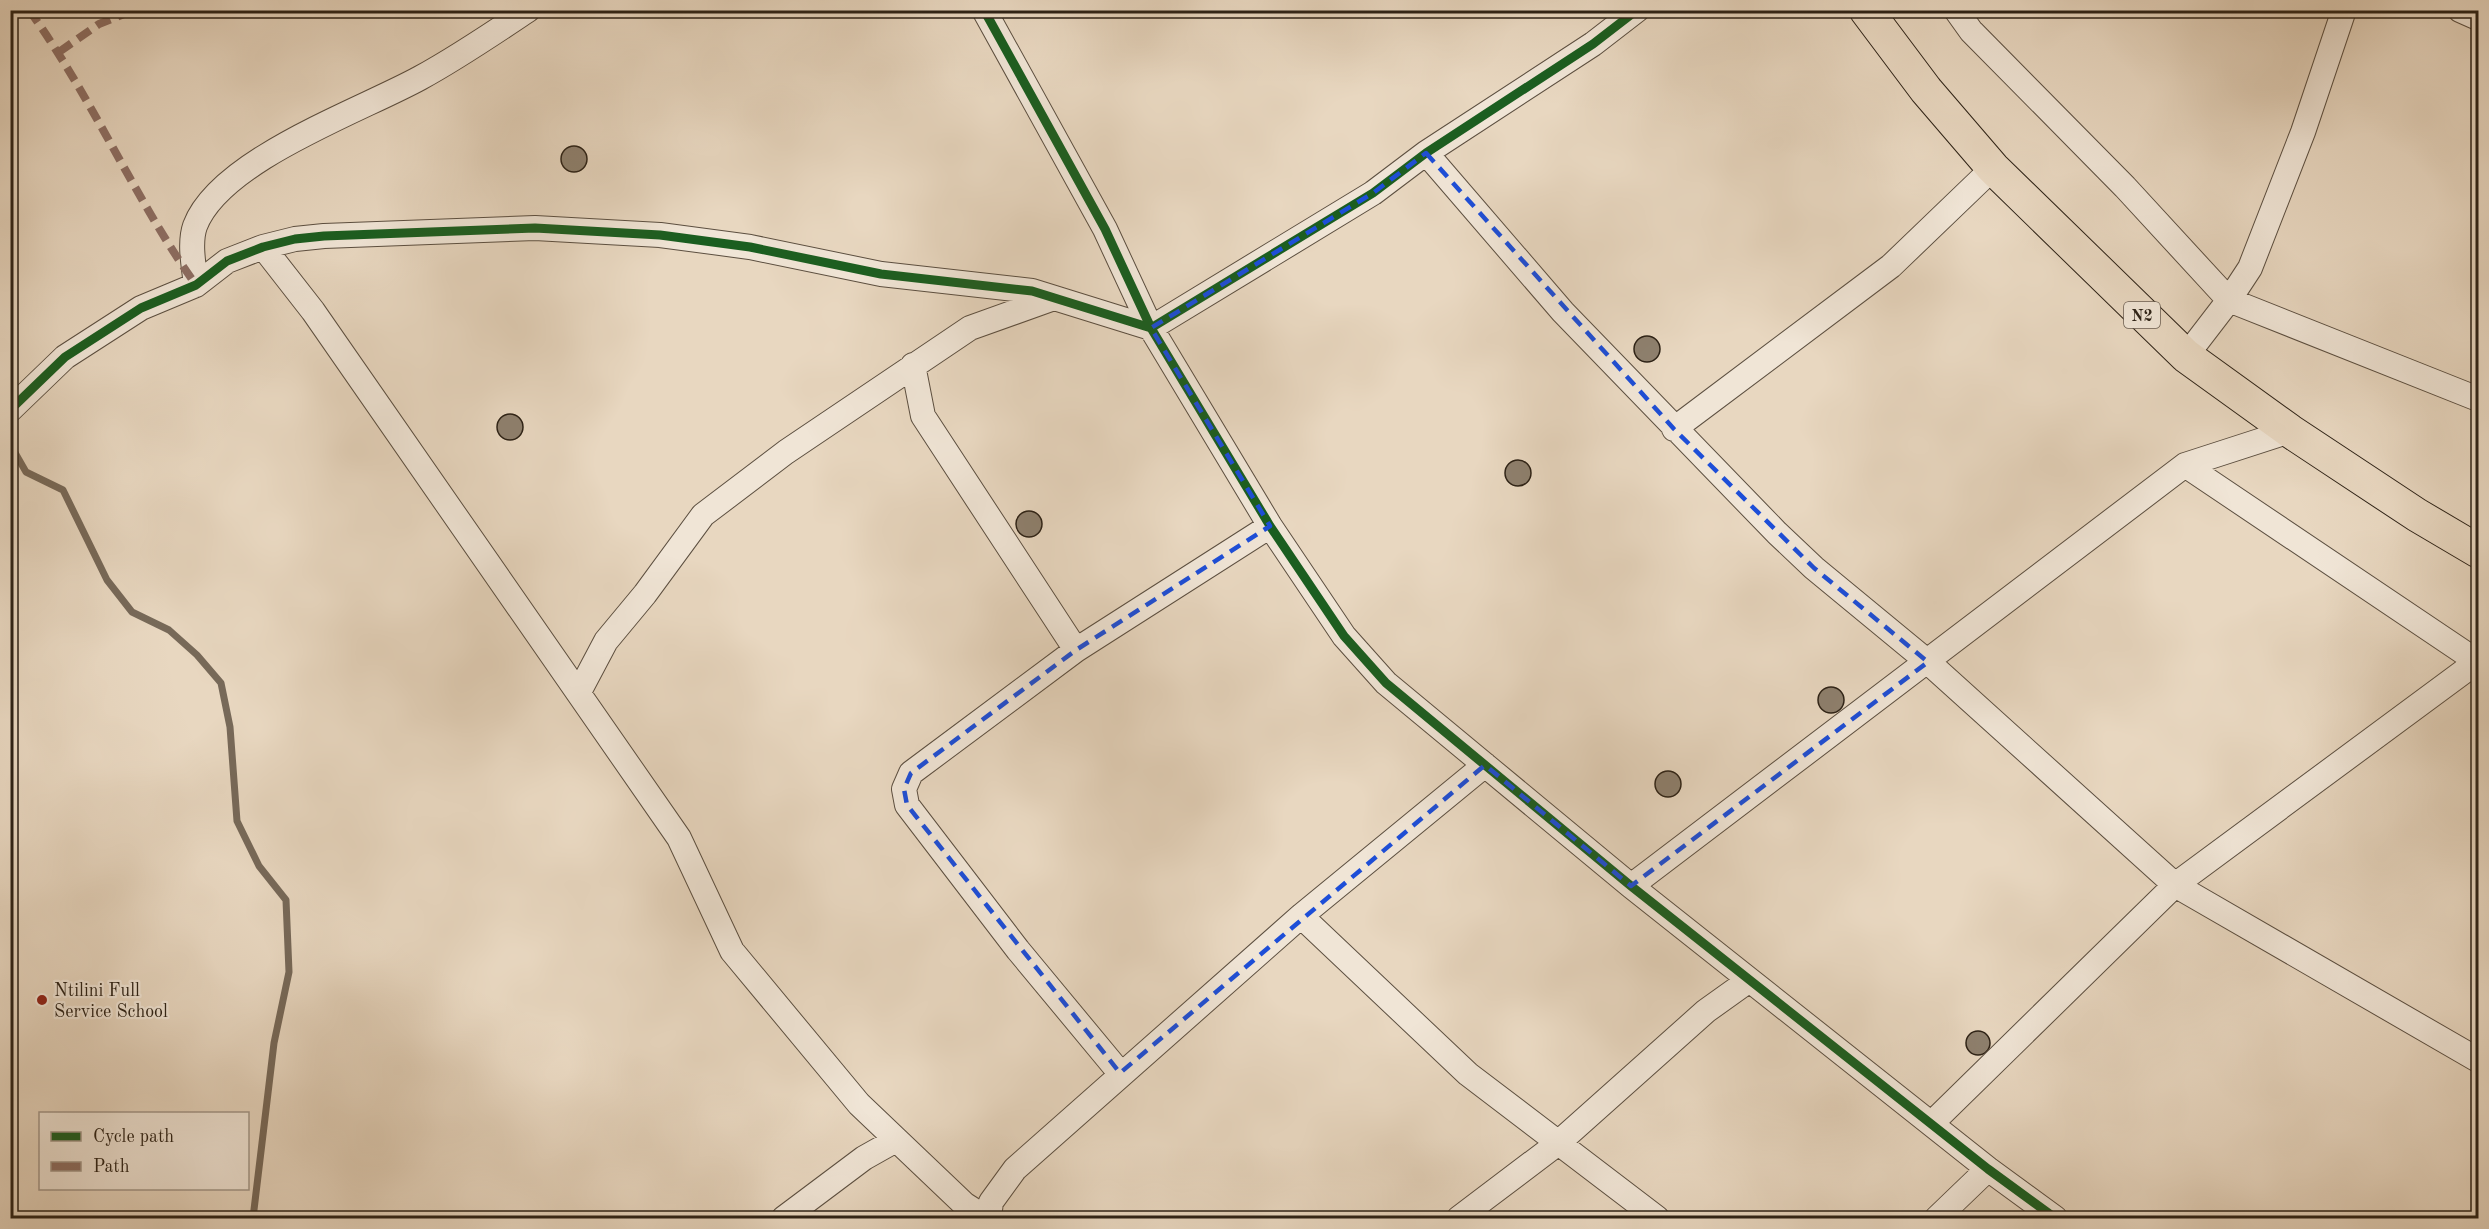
<svg xmlns="http://www.w3.org/2000/svg" width="2489" height="1229" font-family="'Old Standard TT',serif">
<style>
.lines{fill:none;stroke-linecap:round;stroke-linejoin:round}
.stream{stroke:#776959;stroke-width:7}
.building{fill:#8e806e;stroke:#2d2216;stroke-width:1.5}
.street-casing{stroke:#5c4f40;stroke-width:26}
.highway-casing{stroke:#2d2216;stroke-width:35}
.street{stroke:#f0e5d6;stroke-width:24}
.highway{stroke:#e8d7c0;stroke-width:33}
.quiet{stroke:#8d6e63;stroke-width:8;stroke-dasharray:15 8;stroke-linecap:butt}
.cycleway-casing{stroke:#f0e5d6;stroke-width:13}
.cycleway{stroke:#1b5e20;stroke-width:9}
.marked{fill:none;stroke:#1d4ed8;stroke-width:4.5;stroke-dasharray:12 8;stroke-linejoin:round}
.poi-dot{fill:#8f2418;stroke:#f0e5d6;stroke-width:2}
.labels{text-anchor:middle;stroke-width:4.5;stroke-linejoin:round;paint-order:stroke}
.shield{fill:#f0e5d6;stroke:#685c50;stroke-width:1.5}
.shield-label{font-size:16px;font-weight:bold;fill:#2d2216}
.poi-label{font-size:18px;fill:#2d2216;stroke:#f0e5d6;text-anchor:start}
</style>
<rect width="100%" height="100%" fill="#e8d7c0"/>
<filter id="stains"><feTurbulence type="fractalNoise" baseFrequency=".00333" numOctaves="4"/><feColorMatrix values="0 0 0 0 .2 0 0 0 0 .09 0 0 0 0 .02 0 0 0 .5 -.17"/></filter>
<radialGradient id="worn" r=".72"><stop offset=".6" stop-color="#630" stop-opacity="0"/><stop offset="1" stop-color="#630" stop-opacity=".3"/></radialGradient>
<g class="lines">
<!-- stream -->
<path class="stream" d="M 10,444 L 26,472 L 63,490 L 107,580 L 132,612 L 169,630 L 197,655 L 221,683 L 230,727 L 237,821 L 259,866 L 286,900 L 289,972 L 274,1043 L 253,1218"/>
</g>
<!-- building -->
<path class="building" d="M561 159a13 13 0 1 1 26 0a13 13 0 1 1-26 0Z
M1634 349a13 13 0 1 1 26 0a13 13 0 1 1-26 0Z
M497 427a13 13 0 1 1 26 0a13 13 0 1 1-26 0Z
M1505 473a13 13 0 1 1 26 0a13 13 0 1 1-26 0Z
M1016 524a13 13 0 1 1 26 0a13 13 0 1 1-26 0Z
M1818 700a13 13 0 1 1 26 0a13 13 0 1 1-26 0Z
M1655 784a13 13 0 1 1 26 0a13 13 0 1 1-26 0Z
M1966 1043a12 12 0 1 1 24 0a12 12 0 1 1-24 0Z"/>
<g class="lines">
<!-- street casing -->
<g class="street-casing">
<path id="street" d="M 984,10 L 1105,229 L 1151,328 L 1270,526 L 1344,636 L 1386,683 L 1631,886 L 1988,1169 L 2055,1218
M 1956,10 L 1971,31 L 2125,187 L 2229,300 L 2478,399
M 2460,10 L 2478,18
M 1426,153 L 1563,312 L 1777,533 L 1814,568 L 1928,662 L 2175,885 L 2478,1060
M 263,247 L 313,311 L 679,838 L 732,951 L 859,1104 L 964,1204 L 986,1218
M 196,285 C 194,267 189,243 195,226 C 220,160 360,111 420,78 C 457,58 492,34 528,10
M 2186,356 L 2229,300 L 2250,268 L 2303,132 L 2344,10
M 913,365 L 923,416 L 1076,650
M 10,410 L 65,357 L 141,308 L 196,285 L 227,261 L 263,247 L 295,239 L 324,236 L 535,228 L 660,235 L 750,247 L 881,274 L 1032,291 L 1151,328 L 1373,193 L 1426,153 L 1593,44 L 1637,10
M 1674,429 L 1891,266 L 1993,168
M 2185,465 L 2478,662
M 579,692 L 606,641 L 645,594 L 703,515 L 786,452 L 970,328 L 1054,298
M 1631,886 L 2185,465 L 2290,431
M 1301,916 L 1468,1074 L 1657,1218
M 1120,1073 L 1018,950 L 907,805 L 904,789 L 911,773 L 1076,650 L 1270,526
M 1932,1123 L 2175,885 L 2478,661
M 784,1218 L 864,1158 L 896,1140
M 989,1218 L 991,1202 L 1015,1169 L 1301,916 L 1485,765
M 1459,1218 L 1557,1144 L 1706,1011 L 1748,981
M 1937,1218 L 1988,1169"/>
</g>
<!-- highway casing -->
<g class="highway-casing">
<path id="highway" d="M 1866,10 L 1926,90 L 1993,168 L 2186,356 L 2290,431 L 2417,515 L 2478,551"/>
</g>
<!-- street -->
<use href="#street" class="street"/>
<!-- highway -->
<use href="#highway" class="highway"/>
<!-- quiet -->
<path class="quiet" d="M 29,10 C 92,97 134,198 196,285
M 59,52 L 99,24 L 134,10"/>
<!-- cycleway casing -->
<g class="cycleway-casing">
<path id="cycleway" d="M 984,10 L 1105,229 L 1151,328 L 1270,526 L 1344,636 L 1386,683 L 1631,886 L 1988,1169 L 2055,1218
M 10,410 L 65,357 L 141,308 L 196,285 L 227,261 L 263,247 L 295,239 L 324,236 L 535,228 L 660,235 L 750,247 L 881,274 L 1032,291 L 1151,328 L 1373,193 L 1426,153 L 1593,44 L 1637,10"/>
</g>
<!-- cycleway -->
<use href="#cycleway" class="cycleway"/>
</g>
<!-- marked area -->
<path class="marked" d="M 1426,153 L 1674,429 L 1814,568 L 1928,662 L 1631,886 L 1485,765 L 1120,1073 L 907,805 L 904,789 L 911,773 L 1076,650 L 1270,526 L 1151,328 L 1373,193 Z"/>
<!-- markers -->
<circle class="poi-dot" cx="42" cy="1000" r="6"/>
<g class="labels">
<!-- shield labels -->
<rect class="shield" x="2124" y="302" width="36" height="26" rx="4.5"/>
<g class="shield-label">
<text x="2142" y="321">N2</text>
</g>
<!-- poi labels -->
<g class="poi-label">
<text x="54" y="996">Ntilini Full<tspan x="54" dy="21">Service School</tspan></text>
</g>
</g>
<!-- margin -->
<rect width="2489" height="1229" fill="none" stroke="#e8d7c0" stroke-width="36"/>
<rect x="12" y="12" width="2465" height="1205" fill="none" stroke="#2d2216" stroke-width="3"/>
<rect x="18" y="18" width="2453" height="1193" fill="none" stroke="#2d2216" stroke-width="1.5"/>
<!-- legend -->
<rect x="39" y="1112" width="210" height="78" fill="#f0e5d6" stroke="#a29789" stroke-width="1.5"/>
<rect x="51" y="1132" width="30" height="9" fill="#1b5e20" stroke="#a29789" stroke-width="1.5"/>
<text x="93" y="1142" font-size="18" fill="#2d2216">Cycle path</text>
<rect x="51" y="1162" width="30" height="9" fill="#8d6e63" stroke="#a29789" stroke-width="1.5"/>
<text x="93" y="1172" font-size="18" fill="#2d2216">Path</text>
<rect width="100%" height="100%" filter="url(#stains)"/>
<rect width="100%" height="100%" fill="url(#worn)"/>
</svg>
